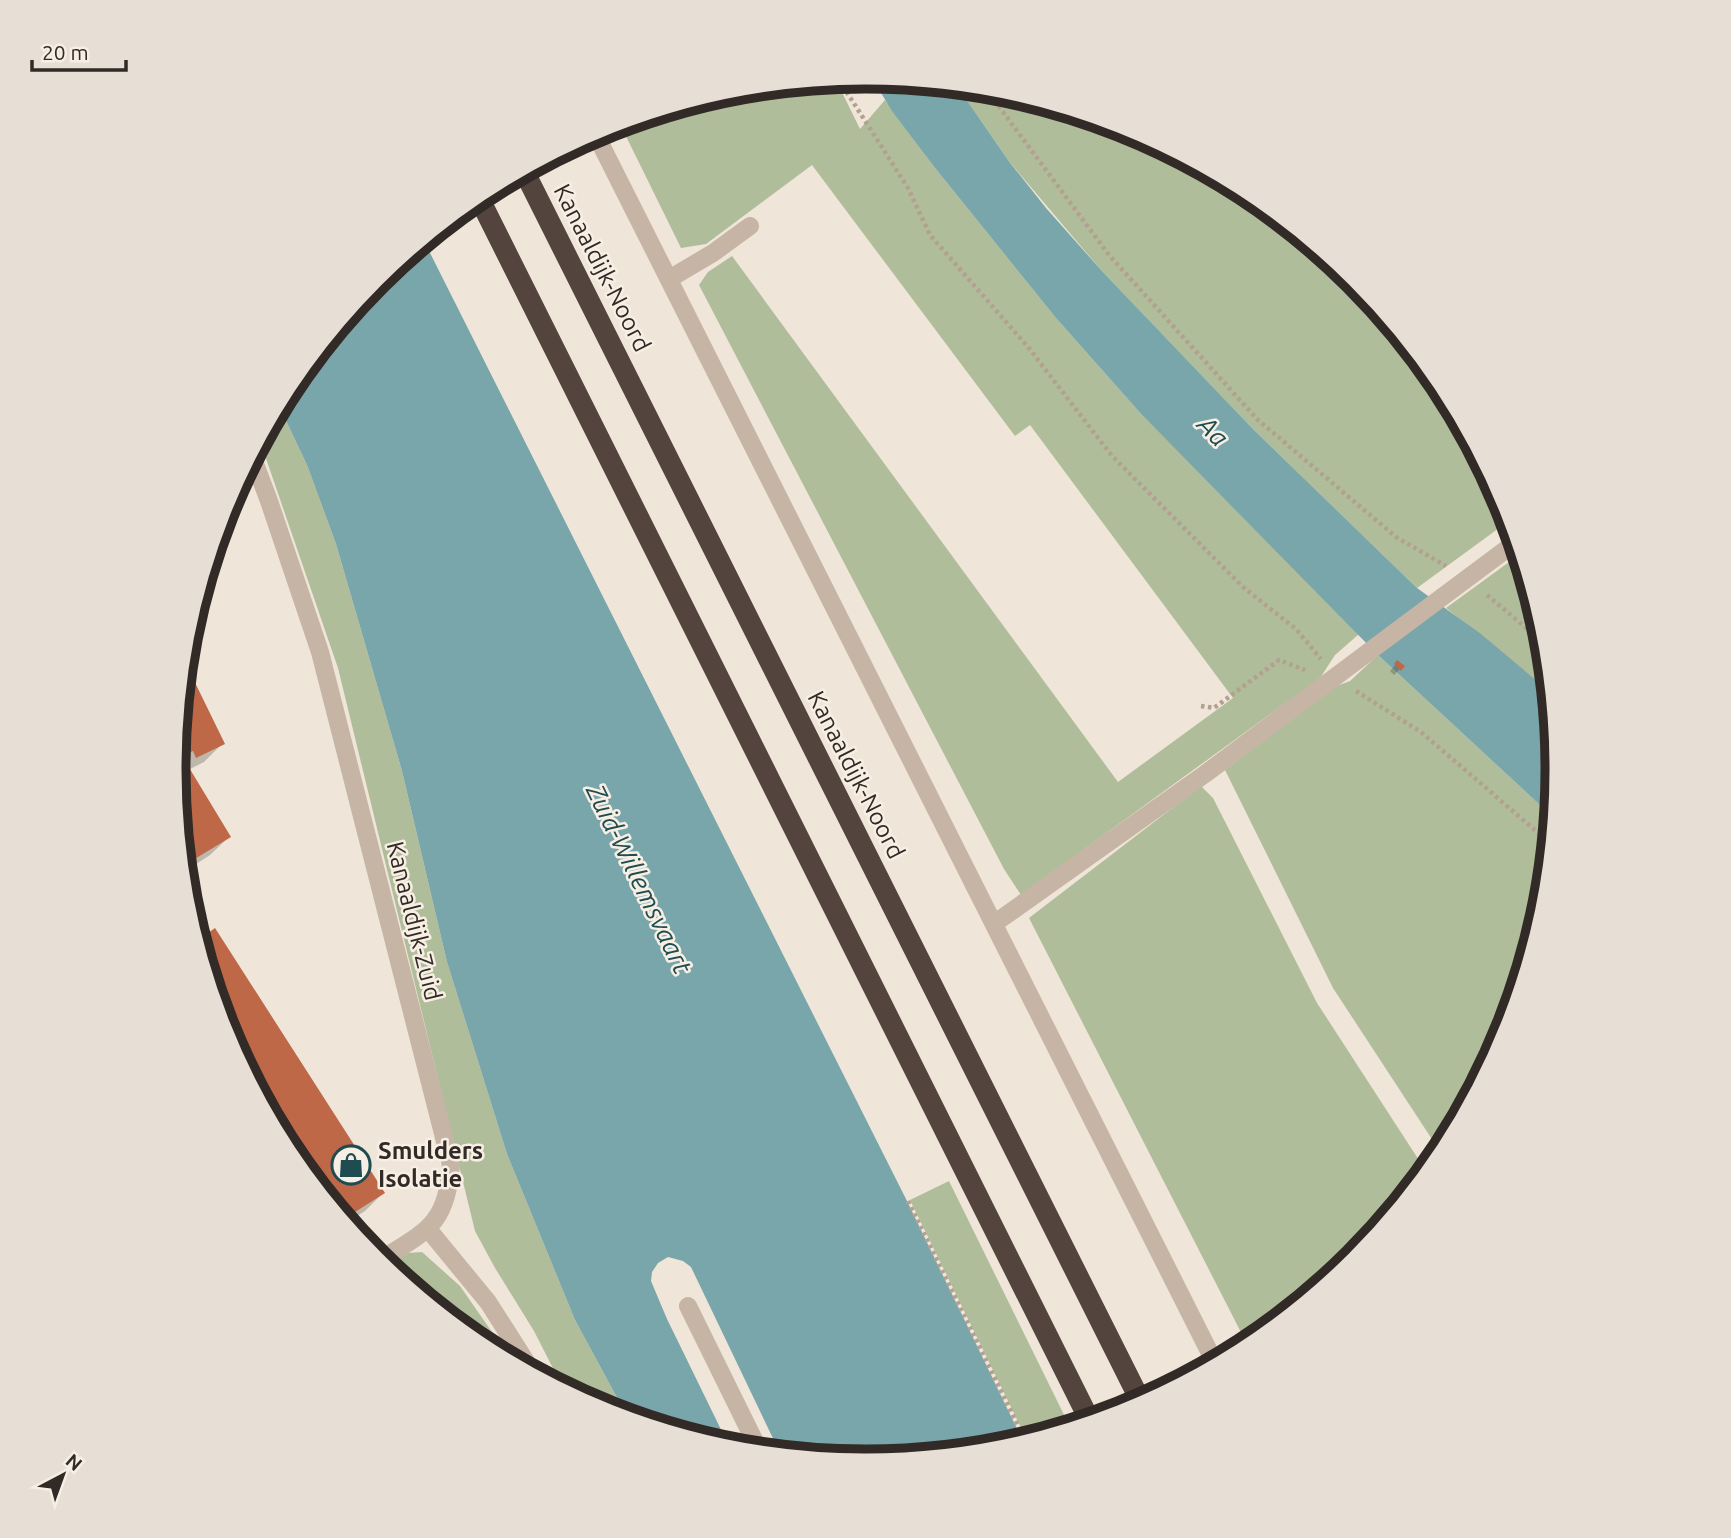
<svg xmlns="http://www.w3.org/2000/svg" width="1731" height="1538" font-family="Ubuntu,sans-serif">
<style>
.green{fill:#b0bd9a}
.water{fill:#79a6aa}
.shadow{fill:#0003}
.building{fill:#be6847}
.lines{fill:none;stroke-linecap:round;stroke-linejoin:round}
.path{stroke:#b2a090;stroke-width:4.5;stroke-dasharray:3.5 3.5;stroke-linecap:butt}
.lane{stroke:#c6b5a5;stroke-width:18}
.street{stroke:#c6b5a5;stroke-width:18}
.highway{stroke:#53453d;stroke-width:21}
.labels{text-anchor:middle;stroke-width:5;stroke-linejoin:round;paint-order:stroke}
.street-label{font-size:24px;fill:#322a26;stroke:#f7efe4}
.poi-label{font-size:24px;font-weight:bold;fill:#322a26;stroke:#f7efe4;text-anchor:start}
.water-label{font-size:26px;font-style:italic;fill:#1e4c51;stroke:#f7efe4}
.rim{fill:none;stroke:#322a26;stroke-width:9}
</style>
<rect width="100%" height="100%" fill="#efe5d8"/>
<!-- green -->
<path class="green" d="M 836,80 L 860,129 L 885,100 L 935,168 L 1056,318 L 1142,415 L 1359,634 L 1335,655 L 1320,678 L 1021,895 L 1004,869 L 699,285 L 708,272 L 732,256 L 1118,782 L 1233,698 L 1030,425 L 1015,436 L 812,165 L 706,244 L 681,248 L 620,124 L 731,90 Z
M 957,86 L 1001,90 L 1131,130 L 1250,194 L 1355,280 L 1441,385 L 1505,505 L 1510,520 L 1417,588 L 1253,429 L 1101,270 L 1008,160 Z
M 279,406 L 307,465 L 336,544 L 402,771 L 447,962 L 507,1154 L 575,1320 L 627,1416 L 600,1408 L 563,1388 L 534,1331 L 495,1268 L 475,1231 L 338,668 L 260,441 Z
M 1520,554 L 1544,634 L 1550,692 L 1446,608 Z
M 1378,655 L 1553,817 L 1544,904 L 1505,1034 L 1441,1153 L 1333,988 L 1225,770 L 1334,687 L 1350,681 Z
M 1201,786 L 1213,798 L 1317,1003 L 1426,1171 L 1355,1259 L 1248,1346 L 1029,918 Z
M 949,1181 L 1070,1427 L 1027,1440 L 910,1200 Z
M 422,1252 L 460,1286 L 512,1361 L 481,1344 L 385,1266 L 408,1253 Z"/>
<!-- water -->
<path class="water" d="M 872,78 L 957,86 L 1008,160 L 1046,208 L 1101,270 L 1253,429 L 1417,588 L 1481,634 L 1550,692 L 1557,769 L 1553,817 L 1378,655 L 1142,415 L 1056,318 L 935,168 L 892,111 Z
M 424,241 L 907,1201 L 1023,1441 L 1000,1448 L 865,1461 L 780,1453 L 691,1267 L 683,1261 L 668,1257 L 658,1263 L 652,1272 L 651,1281 L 667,1319 L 730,1448 L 627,1416 L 575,1320 L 507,1154 L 447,962 L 402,771 L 336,544 L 307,465 L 279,406 L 290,384 L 376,279 Z"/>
<!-- shadow -->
<path class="shadow" d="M 1398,662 L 1402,667 L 1394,675 L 1390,671 Z
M 184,663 L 222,744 L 204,762 L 188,770 L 229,837 L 210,855 L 184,872 L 174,769 Z
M 215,931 L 383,1193 L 365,1211 L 347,1222 L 290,1153 L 226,1033 L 198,941 Z"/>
<!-- building -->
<path class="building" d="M 184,660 L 225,744 L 196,758 L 193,751 L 182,756 L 231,837 L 183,866 L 174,769 Z
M 1397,660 L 1405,666 L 1401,671 L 1394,664 Z
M 215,928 L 385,1193 L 344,1219 L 290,1153 L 226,1033 L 198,940 Z"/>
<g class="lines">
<!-- path -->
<path class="path" d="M 839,80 L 908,188 L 930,235 L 1028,347 L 1112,456 L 1243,587 L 1296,629 L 1321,659
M 986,89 L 1109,255 L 1257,419 L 1396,537 L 1446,566
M 1487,595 L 1545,644
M 1356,691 L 1421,732 L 1550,843
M 1201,706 L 1214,708 L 1279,660 L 1305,670
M 908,1201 L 1025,1440"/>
<!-- lane -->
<path class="lane" d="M 669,279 L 713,253 L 750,226
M 995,923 L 1205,774 L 1516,542
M 688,1306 L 759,1450"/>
<!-- street -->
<path class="street" d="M 595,133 L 1215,1363
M 252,456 L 269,501 L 320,652 L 451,1165 C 447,1225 426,1231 379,1261
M 428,1229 L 488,1302 L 532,1371"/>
<!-- highway -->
<path class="highway" d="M 524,171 L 1141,1402
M 478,196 L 1090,1421"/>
</g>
<!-- icons -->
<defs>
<g id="shop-ring" transform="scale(2.0125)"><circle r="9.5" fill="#f7efe4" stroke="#1e4c51" stroke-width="1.5"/><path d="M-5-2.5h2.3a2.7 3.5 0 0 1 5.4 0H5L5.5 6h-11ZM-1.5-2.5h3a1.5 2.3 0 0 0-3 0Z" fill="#1e4c51"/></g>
</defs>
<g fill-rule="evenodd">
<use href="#shop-ring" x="351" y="1165"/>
</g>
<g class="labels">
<!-- street labels -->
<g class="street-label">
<text transform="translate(602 268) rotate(63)" y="8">Kanaaldijk-Noord</text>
<text transform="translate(856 775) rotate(63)" y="8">Kanaaldijk-Noord</text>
<text transform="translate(414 921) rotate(76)" y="8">Kanaaldijk-Zuid</text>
</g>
<!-- poi labels -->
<g class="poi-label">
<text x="378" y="1159">Smulders<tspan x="378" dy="28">Isolatie</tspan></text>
</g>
<!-- water labels -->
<g class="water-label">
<text transform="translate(1213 431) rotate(46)" y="9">Aa</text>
<text transform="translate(639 879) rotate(64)" y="9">Zuid-Willemsvaart</text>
</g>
</g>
<!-- crop -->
<path d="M0 0H1731V1538H0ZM865 89H866A679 679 0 0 1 1545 768V770A679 679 0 0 1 866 1449H865A679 679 0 0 1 186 770V768A679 679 0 0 1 865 89Z" fill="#e7dfd5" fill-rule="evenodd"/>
<path class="rim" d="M865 89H866A679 679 0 0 1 1545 768V770A679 679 0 0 1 866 1449H865A679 679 0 0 1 186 770V768A679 679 0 0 1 865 89Z"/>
<!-- north arrow -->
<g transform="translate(63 1475) rotate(41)" stroke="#f7efe4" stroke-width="5" paint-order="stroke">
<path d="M0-5L12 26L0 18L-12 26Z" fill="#322a26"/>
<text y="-10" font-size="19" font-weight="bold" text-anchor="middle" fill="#322a26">N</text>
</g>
<!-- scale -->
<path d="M32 60v10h94v-10" fill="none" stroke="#322a26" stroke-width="3.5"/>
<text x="42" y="60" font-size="21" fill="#322a26" stroke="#f7efe4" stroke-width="5" paint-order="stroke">20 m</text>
</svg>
